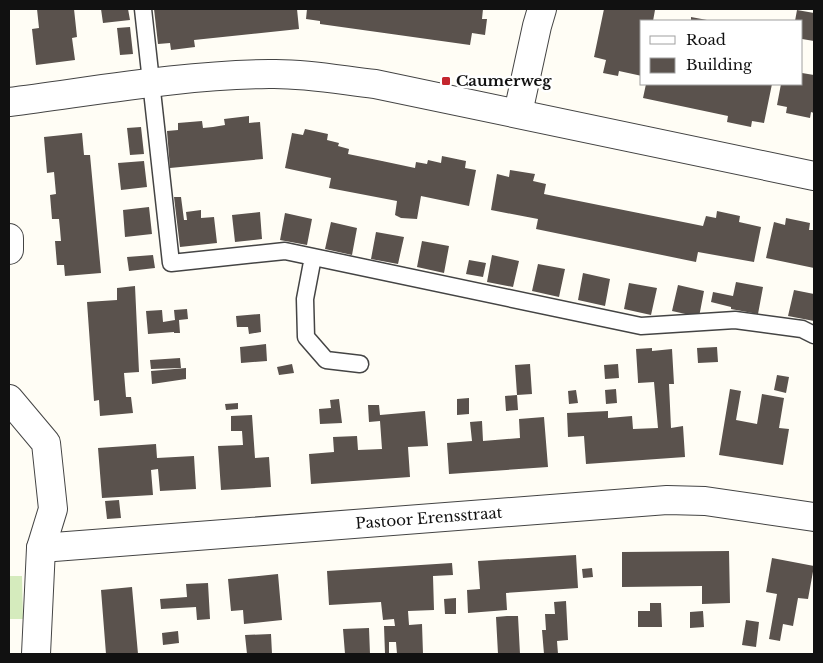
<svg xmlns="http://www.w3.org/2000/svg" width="823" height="663" font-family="'Libre Baskerville',serif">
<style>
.green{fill:#d5ebbd}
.building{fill:#5a524d}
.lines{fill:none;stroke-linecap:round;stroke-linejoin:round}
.service-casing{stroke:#444;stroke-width:19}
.minor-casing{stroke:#444;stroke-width:30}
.service{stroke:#fff;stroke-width:16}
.minor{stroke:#fff;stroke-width:28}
.poi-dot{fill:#c4262e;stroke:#fff;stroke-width:2}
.labels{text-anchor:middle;stroke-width:5;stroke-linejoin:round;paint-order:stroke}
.poi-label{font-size:15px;font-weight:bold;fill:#111;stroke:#fff;text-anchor:start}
.street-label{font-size:15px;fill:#111;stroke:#fff}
</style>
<rect width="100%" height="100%" fill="#fffdf5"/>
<!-- green -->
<path class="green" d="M 9,576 L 22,576 L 23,619 L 9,619 Z"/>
<!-- building -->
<path class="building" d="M 37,9 L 74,9 L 77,37 L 72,38 L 75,60 L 36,65 L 32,29 L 39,28 Z
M 101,9 L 128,9 L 130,20 L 103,23 Z
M 154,9 L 297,9 L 299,29 L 194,40 L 195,47 L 171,50 L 170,43 L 158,44 Z
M 307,9 L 483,9 L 482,19 L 487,19 L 485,35 L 472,33 L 470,45 L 320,24 L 320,21 L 306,19 Z
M 604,9 L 655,10 L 653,21 L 642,21 L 642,76 L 619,71 L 618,76 L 603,73 L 606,60 L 594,57 Z
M 797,10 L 814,13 L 814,41 L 802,39 L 802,21 L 795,21 Z
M 691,17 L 707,20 L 707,21 L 691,21 Z
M 130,27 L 133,54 L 120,55 L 117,28 Z
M 802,73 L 814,75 L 814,113 L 811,112 L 810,118 L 786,113 L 787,107 L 777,105 L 781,84 L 802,84 Z
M 646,84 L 772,84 L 764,123 L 752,121 L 751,127 L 727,122 L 728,116 L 643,98 Z
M 249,116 L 249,123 L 260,122 L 263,159 L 170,168 L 167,131 L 178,130 L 178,123 L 202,121 L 203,128 L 213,127 L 225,125 L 224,119 Z
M 141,127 L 144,154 L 130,155 L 127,128 Z
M 305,129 L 328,134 L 327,140 L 339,143 L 338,146 L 349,149 L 348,154 L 382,161 L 415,168 L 416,162 L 427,164 L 428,160 L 441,163 L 442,156 L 466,161 L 465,168 L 476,170 L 469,206 L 421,196 L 417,219 L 401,218 L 395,215 L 397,201 L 329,188 L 331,178 L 285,168 L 292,133 L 303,135 Z
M 82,133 L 84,155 L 90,155 L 101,273 L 65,276 L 64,265 L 57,265 L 55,241 L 61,241 L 60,229 L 59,219 L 52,219 L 50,195 L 56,194 L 54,172 L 47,173 L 44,137 Z
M 144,161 L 147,187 L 121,190 L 118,163 Z
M 510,170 L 535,174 L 533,181 L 546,184 L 544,194 L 703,226 L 706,216 L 716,218 L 717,211 L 740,216 L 739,222 L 761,227 L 754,262 L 698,252 L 696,262 L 536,229 L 538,219 L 491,210 L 497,174 L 509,177 Z
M 174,197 L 181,197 L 184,220 L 187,220 L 186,212 L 201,210 L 201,218 L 214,217 L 217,243 L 180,247 Z
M 149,207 L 152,234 L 125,237 L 123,210 Z
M 260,212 L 262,239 L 235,242 L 232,215 Z
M 285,213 L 312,219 L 307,245 L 280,240 Z
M 786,218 L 810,223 L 809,230 L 814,230 L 814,268 L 766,258 L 774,222 L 785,225 Z
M 331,222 L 357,228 L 352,255 L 325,249 Z
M 376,232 L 404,237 L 398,264 L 371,259 Z
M 422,241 L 449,246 L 444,273 L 417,267 Z
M 153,255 L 155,268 L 129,271 L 127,257 Z
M 492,255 L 519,261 L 513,287 L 487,282 Z
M 469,260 L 486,263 L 483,277 L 466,274 Z
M 538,264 L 565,269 L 559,297 L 532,291 Z
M 583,273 L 610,279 L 605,306 L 578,300 Z
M 736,282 L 763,287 L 758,314 L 731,309 L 731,307 L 711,302 L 713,292 L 733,296 Z
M 629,283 L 657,288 L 651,315 L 624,309 Z
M 678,285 L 704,291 L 699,317 L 672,311 Z
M 135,286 L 139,372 L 124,373 L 126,397 L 131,397 L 133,413 L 100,416 L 99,400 L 94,401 L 87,302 L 117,300 L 117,288 Z
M 794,290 L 814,294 L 814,321 L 788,316 Z
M 187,309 L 188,319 L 179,320 L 180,333 L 174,333 L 174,332 L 148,334 L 146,311 L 162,310 L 163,322 L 175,320 L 174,310 Z
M 260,314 L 261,332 L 249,334 L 248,327 L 237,327 L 236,316 Z
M 266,344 L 267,361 L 241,363 L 240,347 Z
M 717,347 L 718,362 L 698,363 L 697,348 Z
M 652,348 L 652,351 L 672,349 L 674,384 L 669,384 L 671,428 L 683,426 L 685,457 L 586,464 L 584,436 L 568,437 L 567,413 L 608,411 L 608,418 L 632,416 L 633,429 L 658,428 L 654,382 L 638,383 L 638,381 L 636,349 Z
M 180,358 L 181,368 L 151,369 L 150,360 Z
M 292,364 L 294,373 L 279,375 L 277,367 Z
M 530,364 L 532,394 L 517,395 L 515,365 Z
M 618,364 L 619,378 L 605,379 L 604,365 Z
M 186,368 L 186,379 L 152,384 L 151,371 Z
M 777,375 L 789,377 L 786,393 L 774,390 Z
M 616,389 L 617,403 L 606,404 L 605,390 Z
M 730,389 L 741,391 L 736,420 L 757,424 L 762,394 L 784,398 L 779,428 L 789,429 L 783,465 L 719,455 Z
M 576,390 L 578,403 L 569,404 L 568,391 Z
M 517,395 L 518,410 L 506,411 L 505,396 Z
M 469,398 L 469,414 L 457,415 L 457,399 Z
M 339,399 L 342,423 L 320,424 L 319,409 L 331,408 L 330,400 Z
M 238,403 L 238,409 L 226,410 L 225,404 Z
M 368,405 L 379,405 L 380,415 L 425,411 L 428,446 L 408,447 L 410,477 L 311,484 L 309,454 L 334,452 L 333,437 L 357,436 L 358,450 L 382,449 L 380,421 L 369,422 Z
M 252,415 L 255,458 L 269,457 L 271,487 L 221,490 L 218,446 L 243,445 L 242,431 L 231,431 L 231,416 Z
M 544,417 L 548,467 L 449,474 L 447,443 L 472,441 L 470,422 L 482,421 L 483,441 L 520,438 L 519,419 Z
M 156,444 L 157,458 L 194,456 L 196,489 L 160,491 L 158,469 L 151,470 L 153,495 L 102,498 L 98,448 Z
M 119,500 L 121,518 L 107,519 L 105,501 Z
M 729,551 L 730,603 L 702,604 L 702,586 L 622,587 L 622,552 Z
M 576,555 L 578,588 L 506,593 L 507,610 L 468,613 L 467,590 L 480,589 L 478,561 Z
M 772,558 L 814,566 L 808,599 L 798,598 L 793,626 L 783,624 L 780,641 L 769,639 L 777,594 L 766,592 Z
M 452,563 L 453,575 L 433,576 L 434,610 L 408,611 L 409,625 L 422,624 L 423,654 L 397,654 L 396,642 L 389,642 L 389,654 L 385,654 L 384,626 L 395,626 L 394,619 L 383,620 L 381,602 L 329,605 L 327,571 Z
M 592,568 L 593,577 L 583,578 L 582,569 Z
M 278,574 L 282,620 L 244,624 L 243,610 L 231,611 L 228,579 Z
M 208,583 L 210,619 L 197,620 L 196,607 L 161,609 L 160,599 L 187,597 L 186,584 Z
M 132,587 L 138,654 L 106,654 L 101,590 Z
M 456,598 L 456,614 L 445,614 L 444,599 Z
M 566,601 L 568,640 L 557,641 L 558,654 L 544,654 L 542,630 L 546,630 L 545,614 L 555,614 L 554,602 Z
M 650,603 L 661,603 L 662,627 L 638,627 L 638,611 L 650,611 Z
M 703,611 L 704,627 L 690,628 L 690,612 Z
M 507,616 L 518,616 L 520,654 L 498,654 L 496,617 Z
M 746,620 L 759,622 L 756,647 L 742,645 Z
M 369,628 L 370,654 L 345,654 L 343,629 Z
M 178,631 L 179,643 L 163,645 L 162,633 Z
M 271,634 L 272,654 L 247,654 L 245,635 Z"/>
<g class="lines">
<!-- service casing -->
<g class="service-casing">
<path id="service" d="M 143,9 L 171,263 L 285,251 L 641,326 L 735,320 L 802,329 L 814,335
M 313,257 L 305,299 L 306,337 L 326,360 L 360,364"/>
</g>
<!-- minor casing -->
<g class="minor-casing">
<g id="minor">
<path d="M 9,102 C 95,91 182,75 269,74 C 304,73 340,80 375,84 L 814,176"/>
<path d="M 518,113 L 537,26 L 542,9"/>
<path d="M 9,238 L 9,250"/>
<path d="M 9,399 L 46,443 L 53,509 L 41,548 L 36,654"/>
<path id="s1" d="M 41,548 L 667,500 L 705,501 L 814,517"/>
</g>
</g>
<!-- service -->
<use href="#service" class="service"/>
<!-- minor -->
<use href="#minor" class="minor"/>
</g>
<!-- markers -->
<rect class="poi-dot" x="441" y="76" width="10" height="10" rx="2.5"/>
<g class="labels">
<!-- poi labels -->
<g class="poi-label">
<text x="456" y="86">Caumerweg</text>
</g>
<!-- street labels -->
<g class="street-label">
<text dy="5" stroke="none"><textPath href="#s1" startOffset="389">Pastoor Erensstraat</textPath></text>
</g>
</g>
<!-- border -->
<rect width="823" height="663" fill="none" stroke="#111111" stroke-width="20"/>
<!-- legend -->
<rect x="640" y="20" width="162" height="65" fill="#ffffff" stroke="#a0a0a0"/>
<rect x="650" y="36" width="25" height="8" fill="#ffffff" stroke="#a0a0a0"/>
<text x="686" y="45" font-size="15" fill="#111111">Road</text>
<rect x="650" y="58" width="25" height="15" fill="#5a524d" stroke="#a0a0a0"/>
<text x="686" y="70" font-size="15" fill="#111111">Building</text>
</svg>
